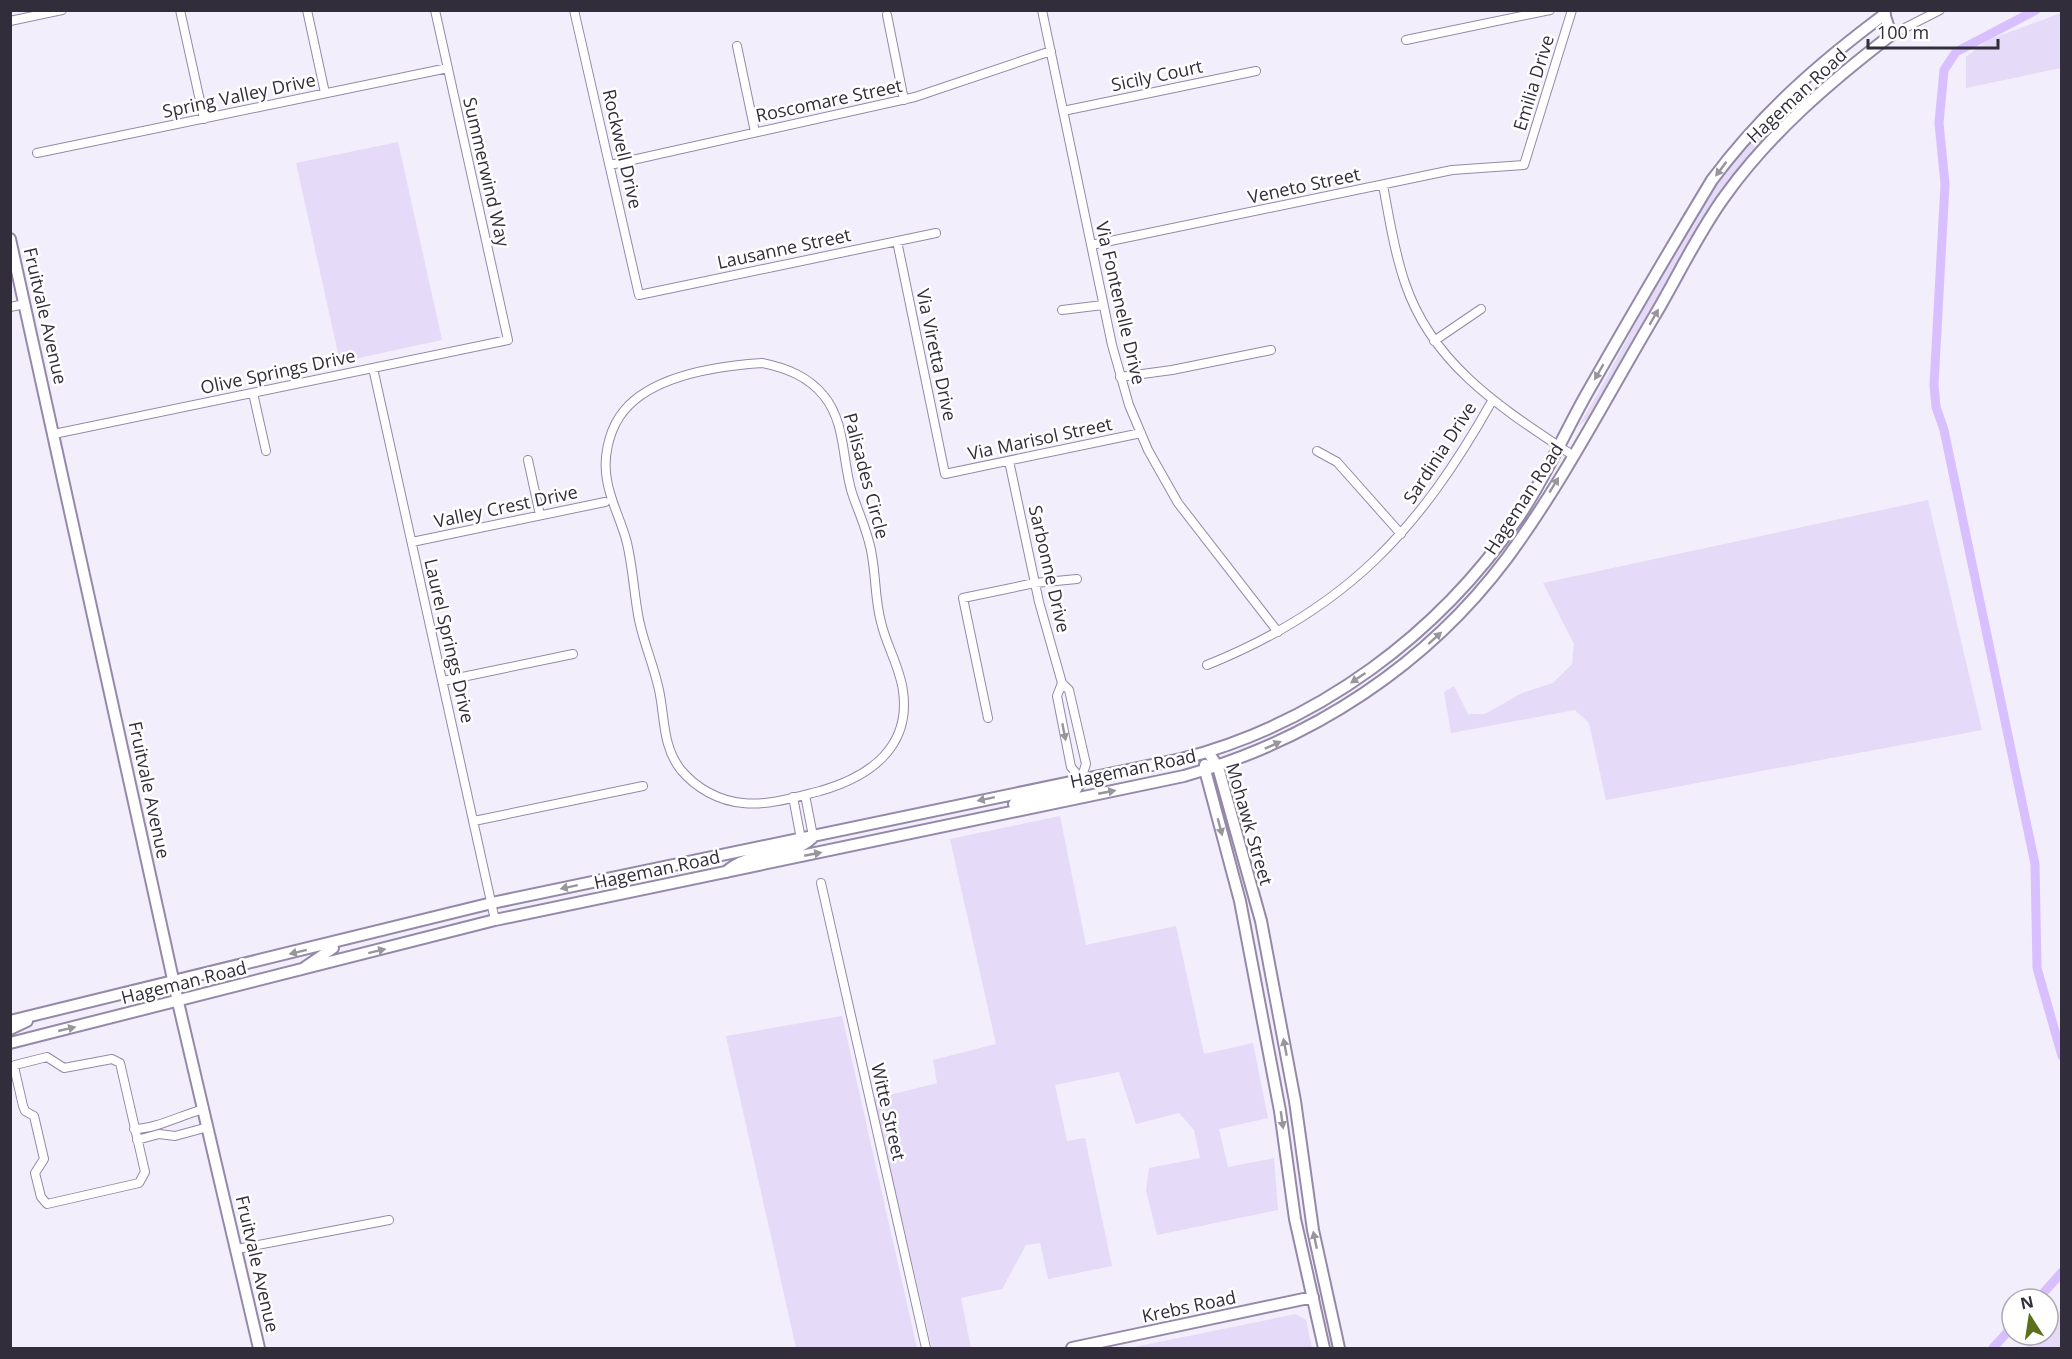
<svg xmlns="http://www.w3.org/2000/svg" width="2072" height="1359" font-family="'Open Sans',sans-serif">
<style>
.green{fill:#e5daf7}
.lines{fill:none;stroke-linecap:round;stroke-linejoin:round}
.canal{stroke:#d8bfff;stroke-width:9}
.street-casing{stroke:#9489a8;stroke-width:10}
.secondary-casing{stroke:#9489a8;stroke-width:14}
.street{stroke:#fff;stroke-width:8}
.secondary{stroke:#fff;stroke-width:10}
.oneway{fill:#98969c}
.labels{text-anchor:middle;stroke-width:5;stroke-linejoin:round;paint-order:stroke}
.street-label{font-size:18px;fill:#312d3a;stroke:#fff}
</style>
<rect width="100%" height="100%" fill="#f3eefc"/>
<!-- green -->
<path class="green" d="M 2061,13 L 2061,68 L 1966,88 L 1966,57 L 1988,40 Z
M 1869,34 L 1800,91 L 1779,121 L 1751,151 L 1713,201 L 1589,417 L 1578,427 C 1622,355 1657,275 1704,204 C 1748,137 1803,80 1869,34 Z
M 398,142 L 442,340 L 340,362 L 296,163 Z
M 1928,500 L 1982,730 L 1606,800 L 1589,723 L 1575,710 L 1451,733 L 1444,692 L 1454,686 L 1468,714 L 1485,714 L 1522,693 L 1553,683 L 1572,664 L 1574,644 L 1543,583 Z
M 1060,816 L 1086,945 L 1176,926 L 1204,1054 L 1253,1043 L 1268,1118 L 1219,1129 L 1228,1167 L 1274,1158 L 1278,1210 L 1157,1235 L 1146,1190 L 1149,1168 L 1200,1158 L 1194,1130 L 1179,1113 L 1136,1124 L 1119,1072 L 1055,1085 L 1067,1141 L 1085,1138 L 1112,1266 L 1048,1279 L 1040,1243 L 1026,1245 L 1002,1289 L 961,1298 L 971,1348 L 932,1348 L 874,1099 L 937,1083 L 933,1060 L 996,1044 L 950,839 Z
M 842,1016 L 917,1348 L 796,1348 L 726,1036 Z
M 2061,1310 L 2061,1348 L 2026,1348 L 2038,1335 L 2048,1335 L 2048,1324 Z
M 1296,1314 L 1306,1320 L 1312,1348 L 1129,1348 Z"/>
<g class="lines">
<!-- canal -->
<path class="canal" d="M 2036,10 L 1956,52 L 1944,70 L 1939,123 L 1945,184 L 1934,385 L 1936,407 L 1944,430 L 2035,864 L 2037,968 L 2062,1056
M 2038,1299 L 2062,1272
M 1993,1348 L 2012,1327"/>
<!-- street casing -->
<g class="street-casing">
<path id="street" d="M 180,10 L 204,119
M 307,10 L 325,93
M 574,10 L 639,295 L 936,233
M 1042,10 L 1112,345 L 1129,405 L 1148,450 L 1178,503 L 1278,632
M 887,15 L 904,100
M 10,21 L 62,10
M 1891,35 L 1940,10
M 1406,40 L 1550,10
M 737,46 L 755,132
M 1063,111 L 1256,71
M 37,153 L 448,68
M 610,165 L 915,97 L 1051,51
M 1383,185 C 1389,217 1394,251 1405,283 C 1433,366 1503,409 1572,455
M 897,241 L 945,474 L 1141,433
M 1091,245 L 1452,170 L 1524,165 L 1572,10
M 10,307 L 25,304
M 1062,310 L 1103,305
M 1434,341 L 1481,309
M 762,363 C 786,368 808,376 824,396 C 846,423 842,461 852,493 C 859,514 869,534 872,556 C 876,578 875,600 881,622 C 886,645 900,667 903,691 C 911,748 869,777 820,791 C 796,797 767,806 743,803 C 719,801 696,788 681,770 C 662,746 665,717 659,690 C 654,666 644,644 639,620 C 634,595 633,568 627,543 C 622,522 610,501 607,480 C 603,459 608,434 620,416 C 647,376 717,366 762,363 Z
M 373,368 L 495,920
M 1120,377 L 1172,370 L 1271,350
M 253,393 L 266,451
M 54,434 L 508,340 L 435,10
M 1317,451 L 1337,462 L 1401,534
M 528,460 L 540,515
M 1009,461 L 1039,602 L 1062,683 L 1069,690 L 1086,764 L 1081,779
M 412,542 L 605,502
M 1207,665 C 1347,609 1420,529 1492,401
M 443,681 L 573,654
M 1062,683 L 1057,696 L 1071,767 L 1081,779
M 988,718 L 963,598 L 1035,583 L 1077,579
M 805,795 L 813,836
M 793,797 L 801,839
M 474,821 L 643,786
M 821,883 L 926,1348
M 47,1057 L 64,1068 L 112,1059 L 120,1063 L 145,1172 L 139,1183 L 47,1204 L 41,1197 L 35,1173 L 44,1159 L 34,1116 L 25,1111 L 23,1106 L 15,1071 L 15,1065 Z
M 134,1129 C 156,1129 181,1115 204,1109
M 137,1140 L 159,1134 L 175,1136 L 208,1127
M 237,1249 L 389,1220"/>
</g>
<!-- secondary casing -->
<g class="secondary-casing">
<path id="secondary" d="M 10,239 L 178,1002 L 259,1348
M 1208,752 L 1218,767 L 1261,921 L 1295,1101 L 1313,1230 L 1339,1348
M 1205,765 L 1205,770 L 1240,901 L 1280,1111 L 1295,1219 L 1324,1348
M 1014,804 L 1076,789 L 1081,779
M 726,872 C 751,849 787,861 812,838
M 304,968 L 333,948
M 10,1021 L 492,903 L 1181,759 C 1318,724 1439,634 1518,518 C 1544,480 1563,436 1586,395 C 1627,323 1669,251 1712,180 C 1762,113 1819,63 1885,14
M 10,1029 L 27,1021
M 10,1043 L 495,920 L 1184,776 C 1312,740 1427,665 1507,558 C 1563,482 1607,396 1655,315 C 1678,276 1698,233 1725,196 C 1770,133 1830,82 1891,35 L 1883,10
M 1072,1348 L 1313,1297"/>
</g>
<!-- street -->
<use href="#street" class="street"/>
<!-- secondary -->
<use href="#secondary" class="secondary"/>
</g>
<!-- one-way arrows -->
<defs><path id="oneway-solid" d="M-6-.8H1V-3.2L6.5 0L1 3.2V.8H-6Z" transform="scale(1.5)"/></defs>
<g class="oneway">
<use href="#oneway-solid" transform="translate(1721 169) rotate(127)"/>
<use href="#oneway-solid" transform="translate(1654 317) rotate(-60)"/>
<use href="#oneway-solid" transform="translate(1599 372) rotate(120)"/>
<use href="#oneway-solid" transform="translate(1554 485) rotate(-59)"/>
<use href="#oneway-solid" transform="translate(1435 638) rotate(-42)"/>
<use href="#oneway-solid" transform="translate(1358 678) rotate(146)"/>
<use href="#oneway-solid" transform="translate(1064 732) rotate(79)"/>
<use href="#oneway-solid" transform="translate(1273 745) rotate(-24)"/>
<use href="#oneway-solid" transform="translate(1107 792) rotate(-11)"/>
<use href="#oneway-solid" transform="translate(986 799) rotate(168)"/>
<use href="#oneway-solid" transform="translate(1220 827) rotate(75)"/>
<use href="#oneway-solid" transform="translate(813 854) rotate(-11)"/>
<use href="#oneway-solid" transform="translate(569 887) rotate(168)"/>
<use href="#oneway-solid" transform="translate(377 951) rotate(-14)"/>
<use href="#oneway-solid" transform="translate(298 952) rotate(166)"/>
<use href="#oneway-solid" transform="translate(67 1029) rotate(-13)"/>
<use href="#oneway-solid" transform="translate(1285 1047) rotate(-101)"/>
<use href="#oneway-solid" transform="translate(1282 1120) rotate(82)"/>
<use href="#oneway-solid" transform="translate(1315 1240) rotate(-102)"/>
</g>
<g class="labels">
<!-- street labels -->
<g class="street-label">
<text transform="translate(1157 76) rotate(-12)" y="6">Sicily Court</text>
<text transform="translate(1534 83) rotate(-73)" y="6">Emilia Drive</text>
<text transform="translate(239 96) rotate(-12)" y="6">Spring Valley Drive</text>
<text transform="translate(1797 96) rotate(-43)" y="6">Hageman Road</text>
<text transform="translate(829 101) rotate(-12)" y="6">Roscomare Street</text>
<text transform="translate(622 149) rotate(77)" y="6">Rockwell Drive</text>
<text transform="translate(486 172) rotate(77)" y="6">Summerwind Way</text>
<text transform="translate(1304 186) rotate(-12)" y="6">Veneto Street</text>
<text transform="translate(784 249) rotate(-12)" y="6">Lausanne Street</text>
<text transform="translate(1120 303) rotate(77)" y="6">Via Fontenelle Drive</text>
<text transform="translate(45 316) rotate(77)" y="6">Fruitvale Avenue</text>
<text transform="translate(936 355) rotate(78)" y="6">Via Viretta Drive</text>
<text transform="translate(278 372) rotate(-12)" y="6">Olive Springs Drive</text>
<text transform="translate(1040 439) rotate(-12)" y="6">Via Marisol Street</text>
<text transform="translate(1440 453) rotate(-57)" y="6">Sardinia Drive</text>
<text transform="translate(866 476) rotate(75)" y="6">Palisades Circle</text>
<text transform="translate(1524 499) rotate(-57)" y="6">Hageman Road</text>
<text transform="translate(506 507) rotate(-12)" y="6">Valley Crest Drive</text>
<text transform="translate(1049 569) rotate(77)" y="6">Sarbonne Drive</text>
<text transform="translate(449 641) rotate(77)" y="6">Laurel Springs Drive</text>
<text transform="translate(1133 769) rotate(-12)" y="6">Hageman Road</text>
<text transform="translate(149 790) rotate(78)" y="6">Fruitvale Avenue</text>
<text transform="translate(1249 824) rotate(74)" y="6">Mohawk Street</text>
<text transform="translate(657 870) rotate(-12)" y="6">Hageman Road</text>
<text transform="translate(184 983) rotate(-14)" y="6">Hageman Road</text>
<text transform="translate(888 1112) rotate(77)" y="6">Witte Street</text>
<text transform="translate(257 1264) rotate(77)" y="6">Fruitvale Avenue</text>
<text transform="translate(1189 1307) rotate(-12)" y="6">Krebs Road</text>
</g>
</g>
<!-- border -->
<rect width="2072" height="1359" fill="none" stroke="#312d3a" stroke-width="24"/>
<!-- north arrow -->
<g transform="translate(2030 1317) rotate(348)"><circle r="28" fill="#ffffff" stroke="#adabb0" stroke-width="1.5"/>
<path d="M0-4.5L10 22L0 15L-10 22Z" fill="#5c6f1d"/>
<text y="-9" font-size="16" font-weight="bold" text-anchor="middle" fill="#312d3a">N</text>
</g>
<!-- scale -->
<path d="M1868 39v9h130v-9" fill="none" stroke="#312d3a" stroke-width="3"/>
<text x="1877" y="39" font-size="18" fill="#312d3a" stroke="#ffffff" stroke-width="4.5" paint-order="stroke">100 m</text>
</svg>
